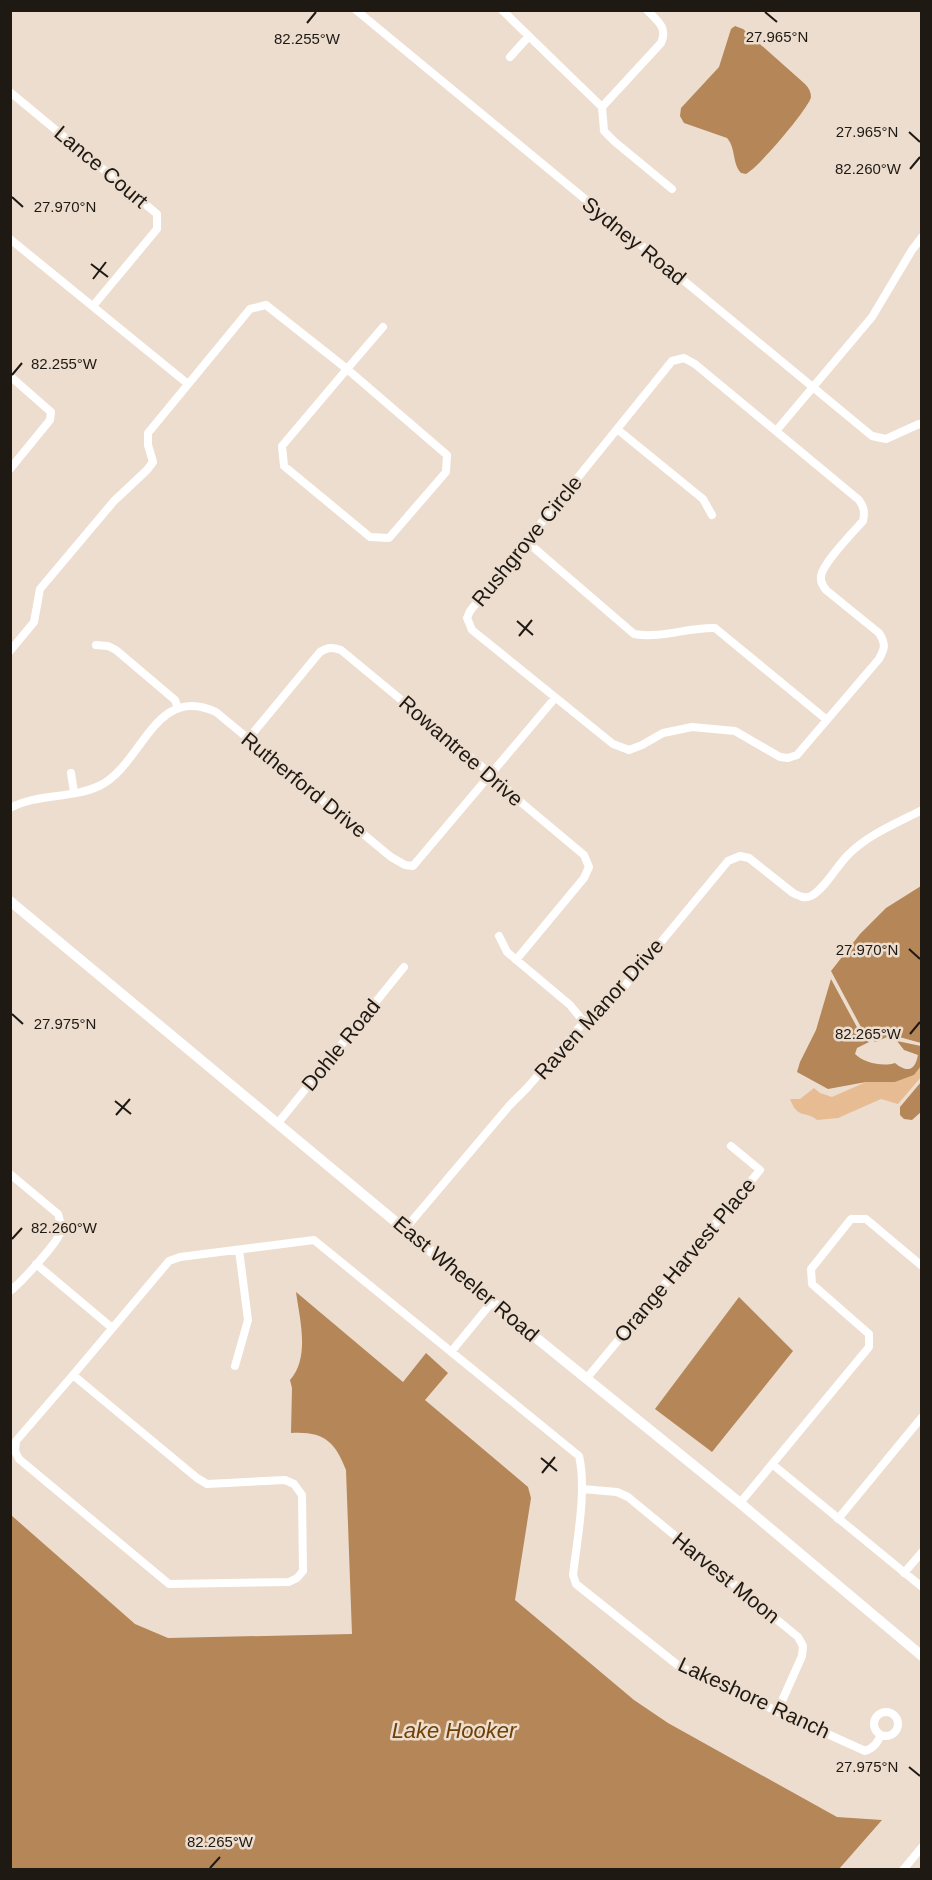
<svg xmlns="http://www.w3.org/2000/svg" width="932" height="1880" font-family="Arial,sans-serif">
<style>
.green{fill:#e7bc93}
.water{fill:#b48658}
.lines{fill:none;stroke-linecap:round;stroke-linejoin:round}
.minor{stroke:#fff;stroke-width:8}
.tertiary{stroke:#fff;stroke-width:10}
.ticks{fill:none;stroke:#1e1913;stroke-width:2}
.labels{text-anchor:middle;stroke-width:5;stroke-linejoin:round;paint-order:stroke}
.street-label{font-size:21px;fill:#1e1913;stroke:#edddce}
.water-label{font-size:22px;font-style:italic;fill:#6f4107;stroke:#edddce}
.ticks-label{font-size:15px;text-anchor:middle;fill:#1e1913;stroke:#edddce;stroke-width:5;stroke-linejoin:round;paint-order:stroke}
</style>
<rect width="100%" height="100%" fill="#edddce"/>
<!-- green -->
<path class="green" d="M 921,1066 L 921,1077 L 898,1104 L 881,1099 L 838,1118 L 817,1120 C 805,1110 798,1120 790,1099 L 800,1099 L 814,1088 L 820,1093 L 832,1097 L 866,1082 L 895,1082 L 914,1075 Z"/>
<!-- water -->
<path class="water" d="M 735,26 L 743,29 L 805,84 C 809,88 811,92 811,97 C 809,108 761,164 750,171 C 745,175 747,174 741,173 C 732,163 736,148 727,138 L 684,123 L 680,116 L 681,108 L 719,67 L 731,29 Z
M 921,886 L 921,1043 L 892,1035 L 875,1042 L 862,1029 L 831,971 L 860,934 L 886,908 Z
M 831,979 L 859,1031 L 869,1042 L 857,1048 L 855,1054 C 864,1063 883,1067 895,1063 C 907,1073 915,1071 918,1055 L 904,1050 L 897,1041 L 921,1046 L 921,1066 L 914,1075 L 895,1082 L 866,1082 L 828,1089 L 797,1072 L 800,1062 L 816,1030 Z
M 921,1082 L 921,1112 L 912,1120 L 904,1119 L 900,1115 L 900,1107 Z
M 296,1292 L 403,1382 L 426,1353 L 448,1373 L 425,1400 L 528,1487 L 531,1498 L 515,1600 L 634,1700 L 668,1723 L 837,1817 L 882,1820 L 839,1869 L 11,1869 L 11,1515 L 135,1624 L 168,1638 L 352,1634 L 346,1470 C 335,1441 323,1431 291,1433 L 292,1388 L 290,1380 C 310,1357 300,1321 296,1292 Z
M 739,1297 L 793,1351 L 712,1452 L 655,1409 Z"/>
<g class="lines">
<!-- minor -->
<path class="minor" d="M 356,10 L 872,436 L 886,439 L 919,424 L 922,425
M 502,10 L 602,107
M 510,57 L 529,36
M 10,92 L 157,214 L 157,229 L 93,306
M 602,107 L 661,43 C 668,28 658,21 647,10
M 602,107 L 604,131 L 615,142 L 672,189
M 10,239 L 188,384
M 684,358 L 695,364 L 859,500 C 864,507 865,512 863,521 C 853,532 823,563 821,576 C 820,582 823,586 826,590 L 879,633 C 886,644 885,648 879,659 L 797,755 L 788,758 L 780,757 L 735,731 L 692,727 L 663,733 L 642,745 L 629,750 L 613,744 L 472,630 L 467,618 L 470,611 L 672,361 Z
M 347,369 L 447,455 L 446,472 L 389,538 L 370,537 L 284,466 L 282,446 Z
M 10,376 L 51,412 L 50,420 L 10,469
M 617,429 L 703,499 L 712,515
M 776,431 L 872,317 L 912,250 L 922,237
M 526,541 L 634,634 C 661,639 688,627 715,628 L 827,720
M 96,645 L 108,646 L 116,650 L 175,700 L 178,708
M 10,651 L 34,622 L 40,589 L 114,501 L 147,470 L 153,462 L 148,445 L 148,433 L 250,309 L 266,305 L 347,369 L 383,327
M 248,739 L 320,652 C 328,647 332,647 341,650 L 492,775 L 523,804 L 584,855 L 589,867 L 584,878 L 516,960
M 71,773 L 74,792
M 10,808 C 38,793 71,799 99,786 C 143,765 154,683 216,712 L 391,857 L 405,865 L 413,866 L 555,698
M 499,936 L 507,952 L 570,1005 L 584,1022
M 278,1123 L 404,967
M 10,1174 L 58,1214 C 60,1220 62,1227 60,1233 C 57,1243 20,1284 10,1291
M 405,1229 L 509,1106 L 527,1088 L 584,1022 L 609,1005 L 728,861 L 740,856 L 749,858 L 793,893 C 799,896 805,899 811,896 C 825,889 837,865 849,854 C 869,834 897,823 922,810
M 36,1264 L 111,1327
M 451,1352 L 492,1302
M 235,1366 L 248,1320 L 239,1250
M 73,1375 L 169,1261 L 180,1257 L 314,1240 L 579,1456 C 587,1490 577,1540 573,1575 L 576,1584 L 680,1667 L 865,1751 C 874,1748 877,1743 881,1735
M 73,1375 L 197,1478 L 207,1484 L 285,1480 L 294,1484 L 302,1495 L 303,1571 L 297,1578 L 289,1582 L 169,1584 L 19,1459 L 15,1451 L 16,1441 Z
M 586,1379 L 760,1170 L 731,1146
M 772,1464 L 922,1587
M 582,1489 L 617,1492 L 628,1497 L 798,1637 L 803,1646 L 802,1656 L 777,1712
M 740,1503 L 869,1347 L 869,1334 L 812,1284 L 811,1269 L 851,1219 L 866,1219 L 922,1266
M 838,1519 L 922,1417
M 904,1573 L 922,1552
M874 1724a12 12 0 1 1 24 0a12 12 0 1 1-24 0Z
M 903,1870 L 922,1847"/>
<!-- tertiary -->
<path class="tertiary" d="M 10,901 L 492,1302 L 740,1503 L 922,1656"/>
</g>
<!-- ticks -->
<path class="ticks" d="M 765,12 L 777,22M 307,23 L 316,12M 909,132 L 920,142M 910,169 L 920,157M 12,197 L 23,207M 91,264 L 108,277M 93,279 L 106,262M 12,375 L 22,363M 517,621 L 533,635M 519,636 L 532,620M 909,949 L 920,959M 12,1014 L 23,1024M 910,1034 L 920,1022M 115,1101 L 131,1114M 116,1115 L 130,1099M 12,1239 L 22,1228M 541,1458 L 557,1471M 542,1473 L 555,1457M 909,1767 L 920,1776M 210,1868 L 220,1857"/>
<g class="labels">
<!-- street labels -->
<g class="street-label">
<text transform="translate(101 167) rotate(40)" y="7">Lance Court</text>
<text transform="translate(634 241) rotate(39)" y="7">Sydney Road</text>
<text transform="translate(527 541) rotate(-51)" y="7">Rushgrove Circle</text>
<text transform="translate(461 751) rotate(41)" y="7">Rowantree Drive</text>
<text transform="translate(304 785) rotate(39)" y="7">Rutherford Drive</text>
<text transform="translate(599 1009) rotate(-48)" y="7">Raven Manor Drive</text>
<text transform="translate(341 1045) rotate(-51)" y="7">Dohle Road</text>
<text transform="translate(685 1260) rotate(-50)" y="7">Orange Harvest Place</text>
<text transform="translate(466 1279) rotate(40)" y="7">East Wheeler Road</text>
<text transform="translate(726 1578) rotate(39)" y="7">Harvest Moon</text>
<text transform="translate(754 1698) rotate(25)" y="7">Lakeshore Ranch</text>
</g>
<!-- water labels -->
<g class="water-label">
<text x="454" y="1738">Lake Hooker</text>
</g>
</g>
<g class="ticks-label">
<text x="777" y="42">27.965°N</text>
<text x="307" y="44">82.255°W</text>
<text x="867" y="137">27.965°N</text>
<text x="868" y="174">82.260°W</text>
<text x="65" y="212">27.970°N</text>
<text x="64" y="369">82.255°W</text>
<text x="867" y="955">27.970°N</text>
<text x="65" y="1029">27.975°N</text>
<text x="868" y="1039">82.265°W</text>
<text x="64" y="1233">82.260°W</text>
<text x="867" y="1772">27.975°N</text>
<text x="220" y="1847">82.265°W</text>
</g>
<!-- border -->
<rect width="932" height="1880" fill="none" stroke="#1e1913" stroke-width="24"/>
</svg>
